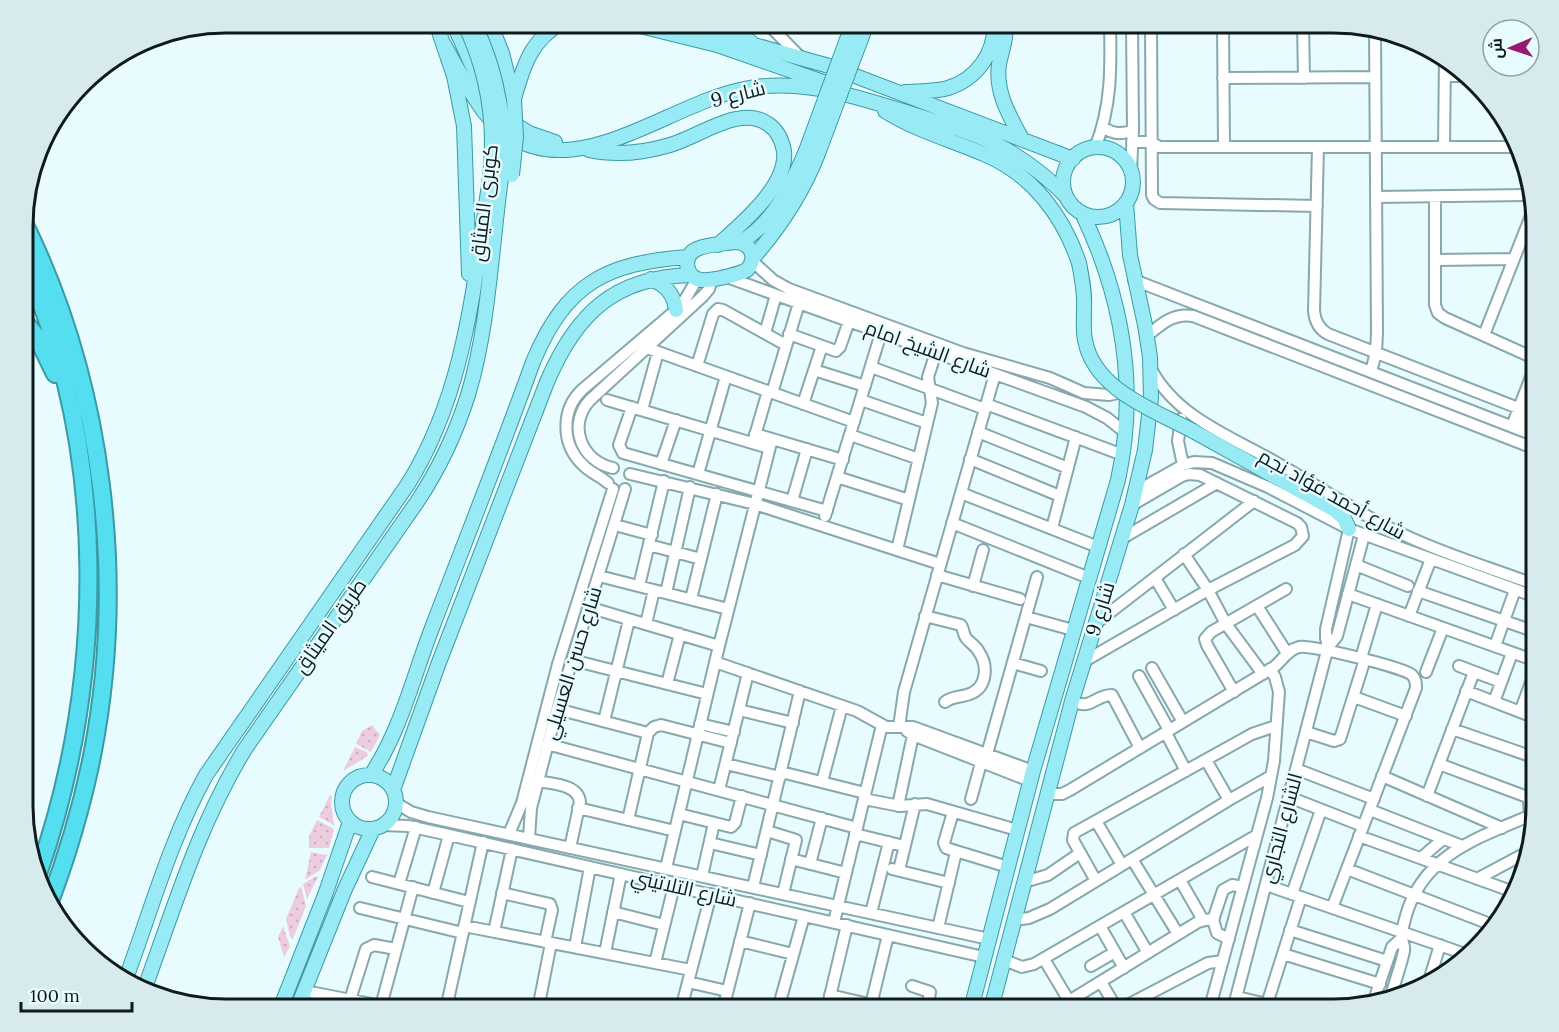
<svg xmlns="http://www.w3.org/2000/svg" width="1559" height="1032" font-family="Lora,Cairo,serif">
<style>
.grass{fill:url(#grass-dots)}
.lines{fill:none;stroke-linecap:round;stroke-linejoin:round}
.minor-casing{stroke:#87a8ac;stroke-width:14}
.major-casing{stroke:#3c9aa5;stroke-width:16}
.highway-casing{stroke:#3c9aa5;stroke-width:20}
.minor{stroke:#fff;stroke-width:10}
.major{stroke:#98ebf5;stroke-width:14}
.highway{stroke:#54deef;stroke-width:16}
.major-bridge-casing{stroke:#3c9aa5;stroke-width:16;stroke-linecap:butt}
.major-bridge{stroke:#98ebf5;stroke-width:14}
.labels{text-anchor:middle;stroke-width:5;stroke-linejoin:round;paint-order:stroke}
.street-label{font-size:20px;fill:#0e1b1c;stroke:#e8fcff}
.rim{fill:none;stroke:#0e1b1c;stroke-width:3}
</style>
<defs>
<pattern id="grass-dots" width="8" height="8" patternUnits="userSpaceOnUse" patternTransform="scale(1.5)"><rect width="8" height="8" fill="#edccdf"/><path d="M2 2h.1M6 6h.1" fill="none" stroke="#caafbf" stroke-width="1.8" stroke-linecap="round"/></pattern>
</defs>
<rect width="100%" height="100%" fill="#e8fcff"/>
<!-- grass -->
<path class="grass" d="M 372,725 L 380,735 L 371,752 L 356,744 L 362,731 Z
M 355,747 L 367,752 L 368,756 L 343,771 Z
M 330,795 L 332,796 L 331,804 L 334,825 L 319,817 Z
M 317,820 L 334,829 L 329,848 L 309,848 L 309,836 Z
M 311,852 L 327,855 L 320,870 L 305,880 Z
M 316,876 L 318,877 L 307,899 L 303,884 Z
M 301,887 L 306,906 L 293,939 L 290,937 L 286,919 L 299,888 Z
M 283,926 L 290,946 L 284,957 L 278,937 Z"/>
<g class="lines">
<!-- minor casing -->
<g class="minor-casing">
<path id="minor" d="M 767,23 L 801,58
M 1151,23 L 1152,195 L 1154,199 L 1160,203 L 1317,206
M 1223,23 L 1224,147
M 1303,23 L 1304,78
M 1445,76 L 1464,76
M 1223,78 L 1375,77
M 1103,127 C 1112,134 1122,135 1133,130
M 1132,142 L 1152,142 L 1159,147 L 1516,147
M 1318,147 L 1314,311 C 1315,322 1319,329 1328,334 L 1536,415
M 1444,147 L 1445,56
M 1095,148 C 1112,106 1111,66 1110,23
M 1131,170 L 1133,130 L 1132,23
M 1376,197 L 1531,195
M 1435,197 L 1435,305 L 1438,313 L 1445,318 L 1536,359
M 1435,260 L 1514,259
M 752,261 L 773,280 L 789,289 L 963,353 L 1050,378 L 1084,393 L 1109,395 L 1127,391
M 724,276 L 1086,407 L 1107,418 L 1126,433
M 1134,280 L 1536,436
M 765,333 L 776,295
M 789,334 L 836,351 L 840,347 L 849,321
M 1484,335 L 1534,208
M 1147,336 C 1161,324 1173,313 1193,316 L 1536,449
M 647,348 L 854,422
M 697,366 L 713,314 L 718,309 L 723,310 L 786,345
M 871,367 L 985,409
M 1151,369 C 1177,418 1232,437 1277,463 C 1318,486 1357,513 1400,533 C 1443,554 1491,568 1536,585
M 814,370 L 865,386
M 1371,372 L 1376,352 L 1377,333 L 1375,29
M 772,393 L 799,303
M 607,400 L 769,448
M 861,400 L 927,423
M 803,404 L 822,346
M 986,404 L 1123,455
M 632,407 L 619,445 L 623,453 L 827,511
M 642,410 L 658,352
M 1181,419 L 1178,441 L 1183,465
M 1512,426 L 1536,364
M 1519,429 L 1536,386
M 978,432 L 1068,468
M 755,434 L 843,460
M 850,435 L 919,459
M 754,439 L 768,391
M 970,459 L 1060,496
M 661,464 L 676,420
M 613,468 C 581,461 567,425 590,400 L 703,296 L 709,289 L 712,279
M 630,474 L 755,504 L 940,564
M 698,474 L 726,376
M 837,477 L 909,500
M 608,483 C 600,476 589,472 582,464 C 561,443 561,409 583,389 L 676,310 L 686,298 L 697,279
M 1135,492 L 1183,465 L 1194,462 L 1212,463 L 1268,487 L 1349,529 L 1536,597
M 961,493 L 1098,547
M 792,501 L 807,449
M 825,516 L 881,333
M 952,523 L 1089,578
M 615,525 L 652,535
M 1052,528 L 1076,437
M 1121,539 L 1217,483
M 649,545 L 701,559
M 897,550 L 932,403 L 928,377 L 936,352
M 1184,554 L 1208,590 L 1226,624 L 1263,674
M 1356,565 L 1408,586
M 937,575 L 1020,599
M 599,576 L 728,609
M 1155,578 L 1174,610
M 639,586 L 664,481
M 973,586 L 983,550
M 1418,591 L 1536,632
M 666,593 L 690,487
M 1348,594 L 1536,661
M 691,599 L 717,494
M 1257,606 L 1287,653
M 588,607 L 719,646
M 925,616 L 961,625 C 964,630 963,634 966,638 C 970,643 976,646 979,652 C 988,665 987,686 972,693 C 962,698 954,695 945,702
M 1409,616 L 1431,559
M 1026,617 L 1073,630
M 646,624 L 654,590
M 1095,624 L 1254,501
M 1495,646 L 1515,590
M 1328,647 L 1337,636 L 1364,535
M 1361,658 L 1377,604
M 572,660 L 707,694
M 715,662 L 857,711 L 886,727 L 913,727 L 1033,771
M 1083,662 L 1208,590 L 1295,545 L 1303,536 L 1301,527 L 1297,523 L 1200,475 L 1189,474 L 1182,476 L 1132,505
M 1013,663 L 1041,671
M 1459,666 L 1501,682
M 1152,668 L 1183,722
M 1426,672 L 1443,628
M 1139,676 L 1169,730
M 667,684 L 680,634
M 1466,691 L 1536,718
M 1234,692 L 1207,645 L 1205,639 L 1211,632 L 1286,589
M 1354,697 L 1406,716
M 1072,701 C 1092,711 1094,695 1112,695 L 1140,748
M 1494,702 L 1512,653
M 557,709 L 648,733
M 739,710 L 793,723
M 1520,712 L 1536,669
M 604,721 L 629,620
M 700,724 L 734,732
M 899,727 L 904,692 L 995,374
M 905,727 L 907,731 L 913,735 L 1030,781
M 1452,729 L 1536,758
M 1306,732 L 1334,741 L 1340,739 L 1365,659
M 1166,733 L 1186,771
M 547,744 L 857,828
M 987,754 L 1037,577
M 1206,760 L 1229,800
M 726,764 L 780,777
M 1439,764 L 1530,798
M 1296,769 L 1374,799
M 781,772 L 865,793
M 1382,776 L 1502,828
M 537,781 C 552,784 578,784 580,802 L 570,848
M 822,782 L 842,706
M 719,790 L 748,673
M 1047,794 L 1062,794 L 1070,790 L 1274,667 C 1282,661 1287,650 1299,647 C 1311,645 1403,667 1412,675 C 1416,679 1416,683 1416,688 L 1332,908
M 1427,796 L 1474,672
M 1289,797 L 1363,826
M 864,799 L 900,806 L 927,804 L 1017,830
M 971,799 L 981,763
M 396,803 L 411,812 L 428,817 L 989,939
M 898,806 L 913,735
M 578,808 L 675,831
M 1370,810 L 1462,846
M 953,812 L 944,843 L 946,848 L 1008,867
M 679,814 L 731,827 L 735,823 L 742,796
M 1530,816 L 1529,802 L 1536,782
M 628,820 L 648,733 L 654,727 L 661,725 L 731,743
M 1096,821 L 1122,865
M 383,825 L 408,826 L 449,835 L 984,957
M 767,831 L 796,840 L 783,894
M 509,834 L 522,803 L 558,664 L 613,489
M 855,834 L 904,846
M 1359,836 L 1511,891
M 529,838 L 531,808 L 557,709 L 625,489
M 710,843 L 761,855
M 1421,858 L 1443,839
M 791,859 L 846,873
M 1132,859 L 1178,934
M 810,864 L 822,818
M 666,868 L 719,646 L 772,439
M 892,869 L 949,883
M 1347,869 L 1495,926
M 899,870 L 915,804
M 702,876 L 714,823
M 372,877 L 469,902
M 1477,879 L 1524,854
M 1180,880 L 1203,920
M 1096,881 L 1073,840 L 1074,833 L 1252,734 L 1276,726
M 1024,882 L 1048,875 L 1080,853
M 399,884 L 416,827
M 1266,885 L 1465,954
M 753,887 L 800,691
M 433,893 L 449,835
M 502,893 L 550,904 L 552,910 L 545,942
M 1292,894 L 1321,810
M 360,908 L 463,933
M 613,912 L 664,925
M 1124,912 L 1148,953
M 871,913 L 889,842
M 1014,920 L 1029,918 L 1050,909 L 1229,800 L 1271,776
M 834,922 L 882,725
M 464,926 L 691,970
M 1100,926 L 1124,968
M 938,928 L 956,852
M 1290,930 L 1387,961
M 494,932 L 512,849
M 1229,939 L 1217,933 L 1213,920 L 1223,890 L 1232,885 L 1243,887
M 740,941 L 793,954
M 575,947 L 590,867
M 605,953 L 621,874
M 1283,954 L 1380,984
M 1044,959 L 1069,1001
M 1004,960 L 1022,967 L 1034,964 L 1257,835
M 655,963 L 674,886
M 1091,966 L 1115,952
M 688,982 L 727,991
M 1101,982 L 1117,1009
M 1428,984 L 1440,945
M 912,986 L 930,992 L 927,1009
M 305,991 L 397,1009
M 830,995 L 890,1009
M 1146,996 L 1153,1009
M 1391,996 C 1395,981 1401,966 1404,951 C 1405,945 1402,943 1402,938 C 1401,932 1404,924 1405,919 C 1422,853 1481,837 1536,813
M 1237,997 L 1288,1009
M 350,1000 L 366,949 L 374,945 L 396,949
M 1212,1000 L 1267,798 L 1274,761 L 1279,692 L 1275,677 L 1270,669
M 1374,1000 L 1392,947 L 1402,938
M 724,1003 L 749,1009
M 1267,1004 L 1301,897
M 871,1005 L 888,935
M 381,1006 L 413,887
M 446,1009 L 483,842
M 538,1009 L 551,943
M 681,1009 L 711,894
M 723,1009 L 750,903
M 778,1009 L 804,916
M 827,1009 L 847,925
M 1056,1009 L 1198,922 L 1214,918
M 1120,1009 L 1208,963 L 1223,961
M 1233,1009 L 1328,647 L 1326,638 L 1326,629 L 1349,529"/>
</g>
<!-- major casing -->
<g class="major-casing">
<path id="major" d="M 436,23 L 454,76 L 464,126 L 469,274
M 453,23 L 484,92
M 490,23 L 502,53 L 513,97
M 628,23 L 717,45 L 832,85
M 676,23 L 829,66 L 1073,159
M 721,23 L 751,42
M 1006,23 C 1007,37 1002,50 999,64 C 995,92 1009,115 1022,139
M 443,43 C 456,66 469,92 485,113 C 558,202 662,105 744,89 C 801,77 857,97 912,114 C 943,124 976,133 1005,149 C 1028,162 1048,178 1066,196
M 905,92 C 919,91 934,92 948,88 C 977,79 996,52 994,23
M 514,99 C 523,67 531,39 562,23
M 885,111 C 917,131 952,140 986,155 C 1032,175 1063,215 1079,263
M 508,120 L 529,133 L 555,142
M1063 182a35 35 0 1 1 70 0a35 35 0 1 1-70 0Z
M 589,150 C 616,156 643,153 670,145 C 699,137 740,104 768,124 C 777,130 782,140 784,151 C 788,186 741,224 718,245
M 734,242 C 751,242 758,257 747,270 C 737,275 711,281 701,280 C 685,278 682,255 697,249 C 708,244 722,244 734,242 Z
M 741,242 C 774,222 791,186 806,151
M 753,258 C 780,227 802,194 817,156
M 651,279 C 666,285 674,294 676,310
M 1193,431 L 1335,510 L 1344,518 L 1349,529
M342 802a27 27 0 1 1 54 0a27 27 0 1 1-54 0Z
M 371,775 C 401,730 413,677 432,628 C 466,539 501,451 533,362 C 566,283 606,263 688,257
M 393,790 L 438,665 L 547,382 C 576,314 614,277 691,275
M 125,981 C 151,911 170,840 206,775 L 408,484 C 465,392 473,290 489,185
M 144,990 C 175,906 198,826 245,749 L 417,502 C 439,469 456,433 468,395 C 488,329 491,255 500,186
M 280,1009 L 325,895 L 350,822
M 297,1009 L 345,889 L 373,829
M 971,1009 L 1033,771 L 1118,480 C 1138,387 1123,298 1082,213
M 991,1009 L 1072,701 L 1132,505 L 1145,450 L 1151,398 L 1150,357 L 1145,325 L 1130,255 L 1126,203"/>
</g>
<!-- highway casing -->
<g class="highway-casing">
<path id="highway" d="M 24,223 C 103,384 127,579 92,756 C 82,806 67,856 49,904
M 24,261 C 109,451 106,679 38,874
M 24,321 L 37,337 L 55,374"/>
</g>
<!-- minor -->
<use href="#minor" class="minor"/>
<!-- major -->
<use href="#major" class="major"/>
<!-- highway -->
<use href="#highway" class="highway"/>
<!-- major-bridge casing -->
<g class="major-bridge-casing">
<path id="major-bridge" d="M 464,23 C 489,74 497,128 489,185
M 474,23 C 499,76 508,128 500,186
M 806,151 L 853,23
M 817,156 L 867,23
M 512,175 L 516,137 L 514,99
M 1079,263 C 1082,278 1085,293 1084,308 C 1084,319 1083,330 1085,340 C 1094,390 1154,410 1193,431"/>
</g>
<!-- major-bridge -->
<use href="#major-bridge" class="major-bridge"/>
</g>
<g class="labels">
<!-- street labels -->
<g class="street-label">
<text transform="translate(738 94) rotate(-14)" y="7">شارع 9</text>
<text transform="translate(484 203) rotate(-83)" y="7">كوبرى الميثاق</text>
<text transform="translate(928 349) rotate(20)" y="7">شارع الشيخ امام</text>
<text transform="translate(1332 494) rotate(29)" y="7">شارع أحمد فؤاد نجم</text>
<text transform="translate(1100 609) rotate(-73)" y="7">شارع 9</text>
<text transform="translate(330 626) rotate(-55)" y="7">طريق الميثاق</text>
<text transform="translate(572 663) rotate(-73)" y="7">شارع حسن العسيلي</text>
<text transform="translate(1281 828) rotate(-75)" y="7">الشارع التجاري</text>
<text transform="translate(684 888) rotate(13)" y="7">شارع التلاتيني</text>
</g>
</g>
<!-- crop -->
<path d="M0 0H1559V1032H0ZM226 33H1333A193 193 0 0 1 1526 226V806A193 193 0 0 1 1333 999H226A193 193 0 0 1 33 806V226A193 193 0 0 1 226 33Z" fill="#d7eaed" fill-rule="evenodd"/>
<path class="rim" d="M226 33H1333A193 193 0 0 1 1526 226V806A193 193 0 0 1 1333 999H226A193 193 0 0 1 33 806V226A193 193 0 0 1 226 33Z"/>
<!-- north arrow -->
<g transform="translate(1511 48) rotate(268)"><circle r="28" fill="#e8fcff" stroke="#91a2a4" stroke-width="1.5"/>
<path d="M0-4.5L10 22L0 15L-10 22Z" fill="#971a72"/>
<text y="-9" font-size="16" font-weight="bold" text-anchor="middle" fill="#0e1b1c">ش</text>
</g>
<!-- scale -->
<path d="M21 1002v9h111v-9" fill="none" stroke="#0e1b1c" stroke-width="3"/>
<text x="30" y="1002" font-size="18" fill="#0e1b1c" stroke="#e8fcff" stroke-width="4.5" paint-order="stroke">100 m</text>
</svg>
